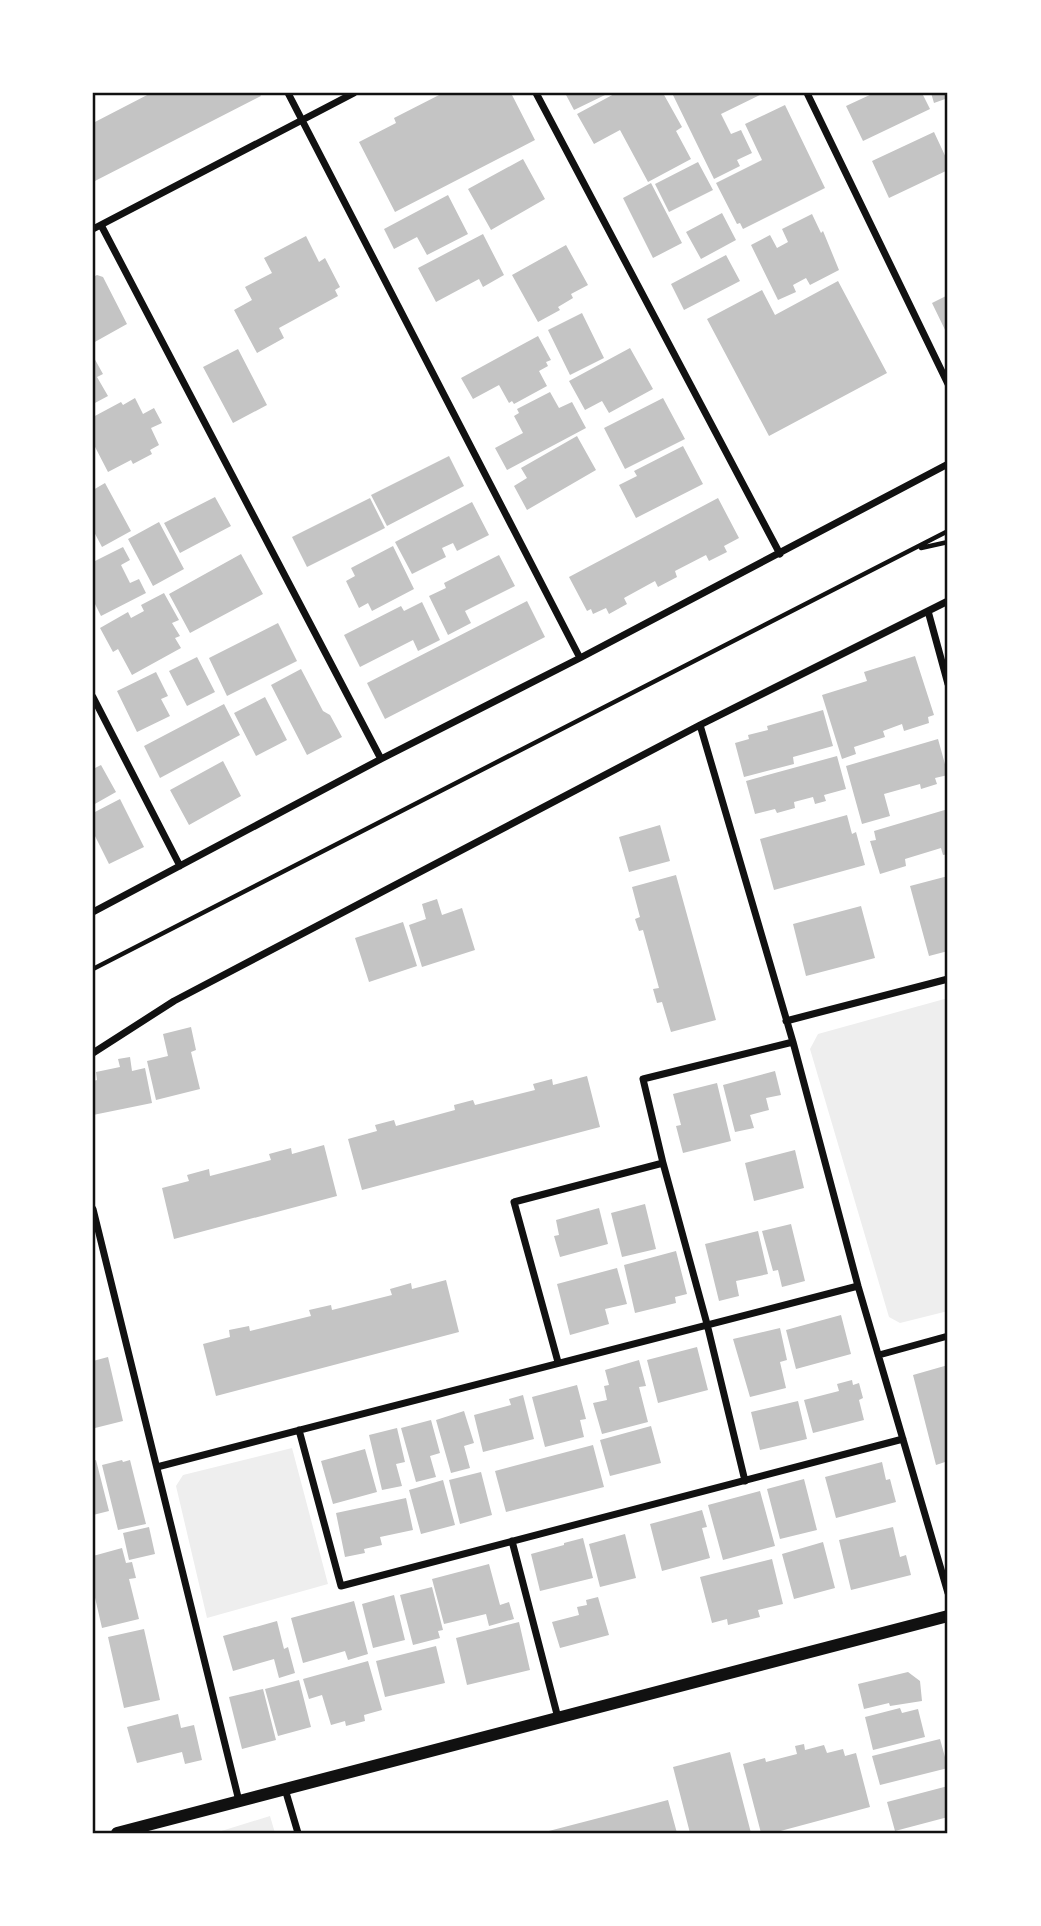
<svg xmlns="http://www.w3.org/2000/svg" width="1041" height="1926" font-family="Mulish,sans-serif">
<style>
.green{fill:#eee}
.building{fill:#c4c4c4}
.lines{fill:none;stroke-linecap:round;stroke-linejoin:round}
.path{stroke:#111;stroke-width:4.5}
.minor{stroke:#111;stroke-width:7}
.tertiary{stroke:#111;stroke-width:12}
.neatline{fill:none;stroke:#111;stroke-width:2.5}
</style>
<rect width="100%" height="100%" fill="#fff"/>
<!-- green -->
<path class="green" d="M 948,998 L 948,1311 L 900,1323 L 889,1317 L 810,1049 L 818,1034 Z
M 292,1448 L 328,1584 L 207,1618 L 176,1486 L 183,1475 Z
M 270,1816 L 275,1833 L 215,1833 Z"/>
<!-- building -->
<path class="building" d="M 151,93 L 259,93 L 261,96 L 93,182 L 93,123 Z
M 443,93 L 511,93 L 535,140 L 395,212 L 359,142 L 396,123 L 394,118 Z
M 565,93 L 604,93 L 605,95 L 574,110 Z
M 616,93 L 663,93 L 682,127 L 676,131 L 691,159 L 648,182 L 620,130 L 594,144 L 577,114 Z
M 672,93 L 764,93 L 721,114 L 731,134 L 741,130 L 752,153 L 737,160 L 740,166 L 714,179 Z
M 874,93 L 922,93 L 930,109 L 863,141 L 846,106 Z
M 931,93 L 948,93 L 948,98 L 934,103 Z
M 785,105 L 825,188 L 743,229 L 740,223 L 737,224 L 716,183 L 762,160 L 745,124 Z
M 934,132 L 948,162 L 948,170 L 889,198 L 872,161 Z
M 523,159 L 545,199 L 491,230 L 468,189 Z
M 698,162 L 713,190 L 669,212 L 655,184 Z
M 651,183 L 682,243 L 653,258 L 623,198 Z
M 448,195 L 468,234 L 427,255 L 417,237 L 394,249 L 384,229 Z
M 722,213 L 736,240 L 701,259 L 686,232 Z
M 812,214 L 821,233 L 823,231 L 839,270 L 810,285 L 806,278 L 793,285 L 796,292 L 778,300 L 751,245 L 770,235 L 777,248 L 788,242 L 782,229 Z
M 483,234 L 504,275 L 483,287 L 479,279 L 436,302 L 418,268 Z
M 306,236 L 319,262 L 325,258 L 340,287 L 335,290 L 338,296 L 279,328 L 284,338 L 257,353 L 234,310 L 252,300 L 245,287 L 272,273 L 264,258 Z
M 566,245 L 588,285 L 571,294 L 573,298 L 558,307 L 560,310 L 538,322 L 512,275 Z
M 726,255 L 740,281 L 684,310 L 671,284 Z
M 97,275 L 103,277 L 127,324 L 93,343 L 93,277 Z
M 838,281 L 887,373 L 769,436 L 707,319 L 762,290 L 775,315 Z
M 948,295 L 948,336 L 932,303 Z
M 582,313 L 604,358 L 570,375 L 548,330 Z
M 538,336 L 551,360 L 546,362 L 548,366 L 539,371 L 547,386 L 514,404 L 512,401 L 509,403 L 499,385 L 473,399 L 461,378 Z
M 630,348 L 653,389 L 609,413 L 602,401 L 585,410 L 569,381 Z
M 238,349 L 267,405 L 233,423 L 203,367 Z
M 93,356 L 103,374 L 97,377 L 108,396 L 93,404 Z
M 550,392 L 559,408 L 572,402 L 586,428 L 507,470 L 495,448 L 523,433 L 514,416 L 519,413 L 517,409 Z
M 135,398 L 143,414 L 154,408 L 162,423 L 151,428 L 159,445 L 150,450 L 152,454 L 133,464 L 131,460 L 108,472 L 93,443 L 93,417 L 121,402 L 123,405 Z
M 663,398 L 685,439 L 625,469 L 604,428 Z
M 577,436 L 596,470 L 527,510 L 514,486 L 527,478 L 521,468 Z
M 683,446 L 703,484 L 636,518 L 619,485 L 637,476 L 634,471 Z
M 449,456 L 464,486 L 387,526 L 371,495 Z
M 105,483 L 131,531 L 102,547 L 93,530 L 93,490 Z
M 215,497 L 231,526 L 180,553 L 164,523 Z
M 370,498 L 385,528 L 307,567 L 292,537 Z
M 718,498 L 739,538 L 724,546 L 727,552 L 709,561 L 706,555 L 675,571 L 677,577 L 658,587 L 655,581 L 624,598 L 627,604 L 609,614 L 606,608 L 593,614 L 591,609 L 587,611 L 569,577 Z
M 472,502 L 489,535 L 457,551 L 453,543 L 442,548 L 446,557 L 412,574 L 395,542 Z
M 159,522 L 184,569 L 153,586 L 128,539 Z
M 393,546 L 414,589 L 372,611 L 368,603 L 359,608 L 346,581 L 355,576 L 351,568 Z
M 123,547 L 130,560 L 121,565 L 130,583 L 139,579 L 146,593 L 101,616 L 93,600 L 93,562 Z
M 241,554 L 263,594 L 190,633 L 169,594 Z
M 499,555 L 515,586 L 465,611 L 471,623 L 448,635 L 429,596 L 446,588 L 444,583 Z
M 164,593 L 179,620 L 172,623 L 180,636 L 175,638 L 181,648 L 132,675 L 118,649 L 113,652 L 100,628 L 128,612 L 131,618 L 144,611 L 141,605 Z
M 527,601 L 545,637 L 385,719 L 367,683 Z
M 422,602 L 440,640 L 418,651 L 413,640 L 360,667 L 344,635 L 401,606 L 404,611 Z
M 278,623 L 297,661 L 227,696 L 209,658 Z
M 915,656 L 934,715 L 928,717 L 929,723 L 904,731 L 902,724 L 883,731 L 885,737 L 854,747 L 856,754 L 842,759 L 822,695 L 867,681 L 864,672 Z
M 197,657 L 215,692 L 187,706 L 169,671 Z
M 301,669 L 323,711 L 330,715 L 342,737 L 307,755 L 271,685 Z
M 156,672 L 168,696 L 161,699 L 170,716 L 137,732 L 117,691 Z
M 265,697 L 287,740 L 256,756 L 234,713 Z
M 224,704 L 240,735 L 160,778 L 144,746 Z
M 823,710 L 833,746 L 793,757 L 794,764 L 744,777 L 735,743 L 749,739 L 748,735 L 768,730 L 767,726 Z
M 938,739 L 948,775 L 935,778 L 937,784 L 921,789 L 920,784 L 884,794 L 890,816 L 862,824 L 846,766 Z
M 837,756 L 846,789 L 824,795 L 826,801 L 815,804 L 813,797 L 794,802 L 795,808 L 777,813 L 775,809 L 755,814 L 746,781 Z
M 223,761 L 241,796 L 189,825 L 170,790 Z
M 101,765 L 116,792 L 93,805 L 93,769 Z
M 120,799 L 144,847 L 109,864 L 93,832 L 93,813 Z
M 948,809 L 948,854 L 943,855 L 941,848 L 905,859 L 906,866 L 880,874 L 870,841 L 876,840 L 874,831 Z
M 847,815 L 852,834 L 856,832 L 865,865 L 774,890 L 760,839 Z
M 660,825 L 670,861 L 629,872 L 619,837 Z
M 676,875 L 716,1020 L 671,1032 L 662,1002 L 657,1003 L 653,989 L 659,988 L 643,930 L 639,931 L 635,919 L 640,917 L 632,887 Z
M 948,876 L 948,951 L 929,956 L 910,886 Z
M 437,899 L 442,915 L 462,908 L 475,950 L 422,967 L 409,925 L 426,919 L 422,904 Z
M 861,906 L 875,958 L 806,976 L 793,924 Z
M 403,922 L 417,966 L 369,982 L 355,938 Z
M 191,1027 L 196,1050 L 191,1052 L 200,1089 L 156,1100 L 147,1061 L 168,1056 L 163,1034 Z
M 130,1057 L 132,1071 L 145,1068 L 152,1103 L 93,1115 L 93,1081 L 97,1080 L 96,1072 L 120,1067 L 118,1059 Z
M 775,1071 L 781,1095 L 766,1098 L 769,1110 L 750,1115 L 754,1128 L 735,1132 L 723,1085 Z
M 587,1076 L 600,1127 L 362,1190 L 348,1139 L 377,1131 L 375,1125 L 394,1120 L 396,1126 L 455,1110 L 454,1105 L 473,1100 L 475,1105 L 535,1090 L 533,1084 L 552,1079 L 553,1085 Z
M 717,1083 L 731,1141 L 683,1153 L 676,1126 L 681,1125 L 673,1094 Z
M 324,1145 L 337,1196 L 174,1239 L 162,1188 L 189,1181 L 187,1175 L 209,1169 L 210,1176 L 271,1160 L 269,1154 L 291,1148 L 292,1154 Z
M 795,1150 L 804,1188 L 754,1201 L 745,1163 Z
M 645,1204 L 656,1249 L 622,1257 L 611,1213 Z
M 599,1208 L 608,1244 L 560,1257 L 554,1236 L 559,1235 L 556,1220 Z
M 791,1224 L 805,1281 L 782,1287 L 778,1270 L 773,1271 L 762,1231 Z
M 758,1231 L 768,1274 L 736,1281 L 739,1296 L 719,1301 L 705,1244 Z
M 676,1251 L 687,1294 L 675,1297 L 676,1303 L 635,1313 L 624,1265 Z
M 617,1268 L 627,1304 L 605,1309 L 609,1324 L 570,1335 L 557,1284 Z
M 446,1280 L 459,1332 L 216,1396 L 203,1344 L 230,1337 L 229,1330 L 249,1326 L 250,1331 L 311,1316 L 309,1310 L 331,1305 L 332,1310 L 392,1295 L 390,1289 L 411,1283 L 412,1289 Z
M 841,1315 L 851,1354 L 796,1369 L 786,1330 Z
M 780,1328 L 787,1360 L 780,1362 L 786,1388 L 750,1397 L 733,1339 Z
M 697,1347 L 708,1390 L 658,1403 L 647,1360 Z
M 108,1357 L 123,1421 L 95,1428 L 93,1419 L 93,1361 Z
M 639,1360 L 646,1386 L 639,1387 L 648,1422 L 602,1434 L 593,1403 L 607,1400 L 604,1386 L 609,1385 L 605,1370 Z
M 948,1365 L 948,1461 L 936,1465 L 913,1375 Z
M 852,1380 L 853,1385 L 859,1383 L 863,1398 L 859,1400 L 864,1420 L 813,1433 L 804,1400 L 839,1391 L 837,1384 Z
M 577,1385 L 586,1419 L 580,1420 L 584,1437 L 545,1447 L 532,1397 Z
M 523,1395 L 534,1439 L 483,1452 L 474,1415 L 511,1405 L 509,1399 Z
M 798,1401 L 807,1439 L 760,1450 L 751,1412 Z
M 464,1411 L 474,1443 L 464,1446 L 470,1468 L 451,1473 L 436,1420 Z
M 431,1420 L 440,1453 L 430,1456 L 436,1477 L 416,1482 L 401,1428 Z
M 651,1426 L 661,1463 L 610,1476 L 600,1440 Z
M 397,1428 L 405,1462 L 396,1464 L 402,1486 L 382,1490 L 369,1435 Z
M 593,1445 L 604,1487 L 506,1512 L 495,1471 Z
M 365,1449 L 377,1492 L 333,1504 L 321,1461 Z
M 96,1460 L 109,1511 L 93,1515 L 93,1461 Z
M 122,1460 L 123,1462 L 130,1460 L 146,1524 L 118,1530 L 102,1465 Z
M 882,1462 L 886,1480 L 890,1479 L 896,1502 L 836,1518 L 825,1477 Z
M 481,1472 L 492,1515 L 460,1524 L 449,1480 Z
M 804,1479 L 817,1530 L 780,1539 L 767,1489 Z
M 443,1480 L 455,1525 L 421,1534 L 409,1490 Z
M 760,1491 L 775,1546 L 723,1560 L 708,1505 Z
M 406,1498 L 413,1530 L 380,1537 L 382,1545 L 364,1549 L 365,1553 L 345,1557 L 336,1513 Z
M 702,1510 L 707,1527 L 702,1528 L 710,1558 L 662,1571 L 650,1524 Z
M 149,1527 L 155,1554 L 129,1560 L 123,1533 Z
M 893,1527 L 900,1557 L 906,1555 L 911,1575 L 851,1590 L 839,1540 Z
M 625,1534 L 636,1578 L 600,1587 L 589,1544 Z
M 583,1538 L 593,1578 L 540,1591 L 531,1554 L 564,1545 L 564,1543 Z
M 823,1542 L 835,1588 L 794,1599 L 782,1554 Z
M 122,1548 L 126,1563 L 132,1562 L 136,1578 L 129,1579 L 139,1619 L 102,1628 L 93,1589 L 93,1556 Z
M 772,1559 L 783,1604 L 758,1610 L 760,1617 L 728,1625 L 727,1619 L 712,1623 L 700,1577 Z
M 489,1564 L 500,1605 L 509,1602 L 514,1619 L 489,1626 L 486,1614 L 444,1624 L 432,1579 Z
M 432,1587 L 443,1630 L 438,1631 L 440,1638 L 413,1645 L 400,1595 Z
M 394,1595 L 405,1640 L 373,1648 L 362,1604 Z
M 598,1597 L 609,1635 L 560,1648 L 552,1622 L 579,1615 L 577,1607 L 587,1605 L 586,1600 Z
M 354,1601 L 368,1654 L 348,1660 L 345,1651 L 303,1663 L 291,1618 Z
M 277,1621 L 284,1649 L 288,1647 L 295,1673 L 279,1678 L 274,1659 L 233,1671 L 223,1636 Z
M 519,1622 L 530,1670 L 467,1685 L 456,1638 Z
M 144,1629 L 160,1700 L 124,1708 L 108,1637 Z
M 436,1646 L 445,1683 L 385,1697 L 376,1661 Z
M 368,1661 L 382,1710 L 364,1715 L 365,1721 L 346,1726 L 345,1721 L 331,1725 L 322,1695 L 309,1699 L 303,1679 Z
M 908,1672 L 920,1681 L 922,1701 L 890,1706 L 889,1703 L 864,1709 L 858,1684 Z
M 299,1680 L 311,1727 L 278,1736 L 265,1689 Z
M 263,1689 L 276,1740 L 242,1749 L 229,1697 Z
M 900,1708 L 902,1713 L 918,1709 L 925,1737 L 873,1750 L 865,1717 Z
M 178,1714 L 181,1728 L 194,1725 L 202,1760 L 185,1764 L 182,1752 L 137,1763 L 127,1727 Z
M 940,1739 L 948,1768 L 880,1785 L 872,1756 Z
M 804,1744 L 805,1750 L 824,1745 L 827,1753 L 843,1749 L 845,1756 L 856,1753 L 870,1807 L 773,1833 L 761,1833 L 743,1764 L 765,1758 L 766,1762 L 797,1754 L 795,1746 Z
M 730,1752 L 751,1833 L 690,1833 L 673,1767 Z
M 948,1786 L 948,1817 L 895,1831 L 887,1802 Z
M 668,1800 L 677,1833 L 545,1833 L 545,1832 Z"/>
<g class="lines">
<!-- path -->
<path class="path" d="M 921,548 L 948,542
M 93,969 L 948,531"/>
<!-- minor -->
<path class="minor" d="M 288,93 L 580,658
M 536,93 L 780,554
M 807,93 L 948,384
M 101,225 L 381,759
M 93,229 L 354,93
M 928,611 L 948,684
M 93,697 L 180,866
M 700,725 L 793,1042 L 858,1286 L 948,1593
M 93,912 L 381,759 L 580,658 L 948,464
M 786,1021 L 948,979
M 93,1053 L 174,1001 L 700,725 L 948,601
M 663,1163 L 707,1324 L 745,1481
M 93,1209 L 239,1801
M 879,1355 L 948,1336
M 558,1362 L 514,1202 L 663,1163 L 643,1079 L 793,1042
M 299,1430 L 341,1586 L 903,1439
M 157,1467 L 858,1286
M 512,1541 L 558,1718
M 285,1789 L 298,1833"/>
<!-- tertiary -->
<path class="tertiary" d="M 117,1833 L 948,1616"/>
</g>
<!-- border -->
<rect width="1041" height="1926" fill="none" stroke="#ffffff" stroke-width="189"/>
<rect x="94" y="94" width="852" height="1738" class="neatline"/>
</svg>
